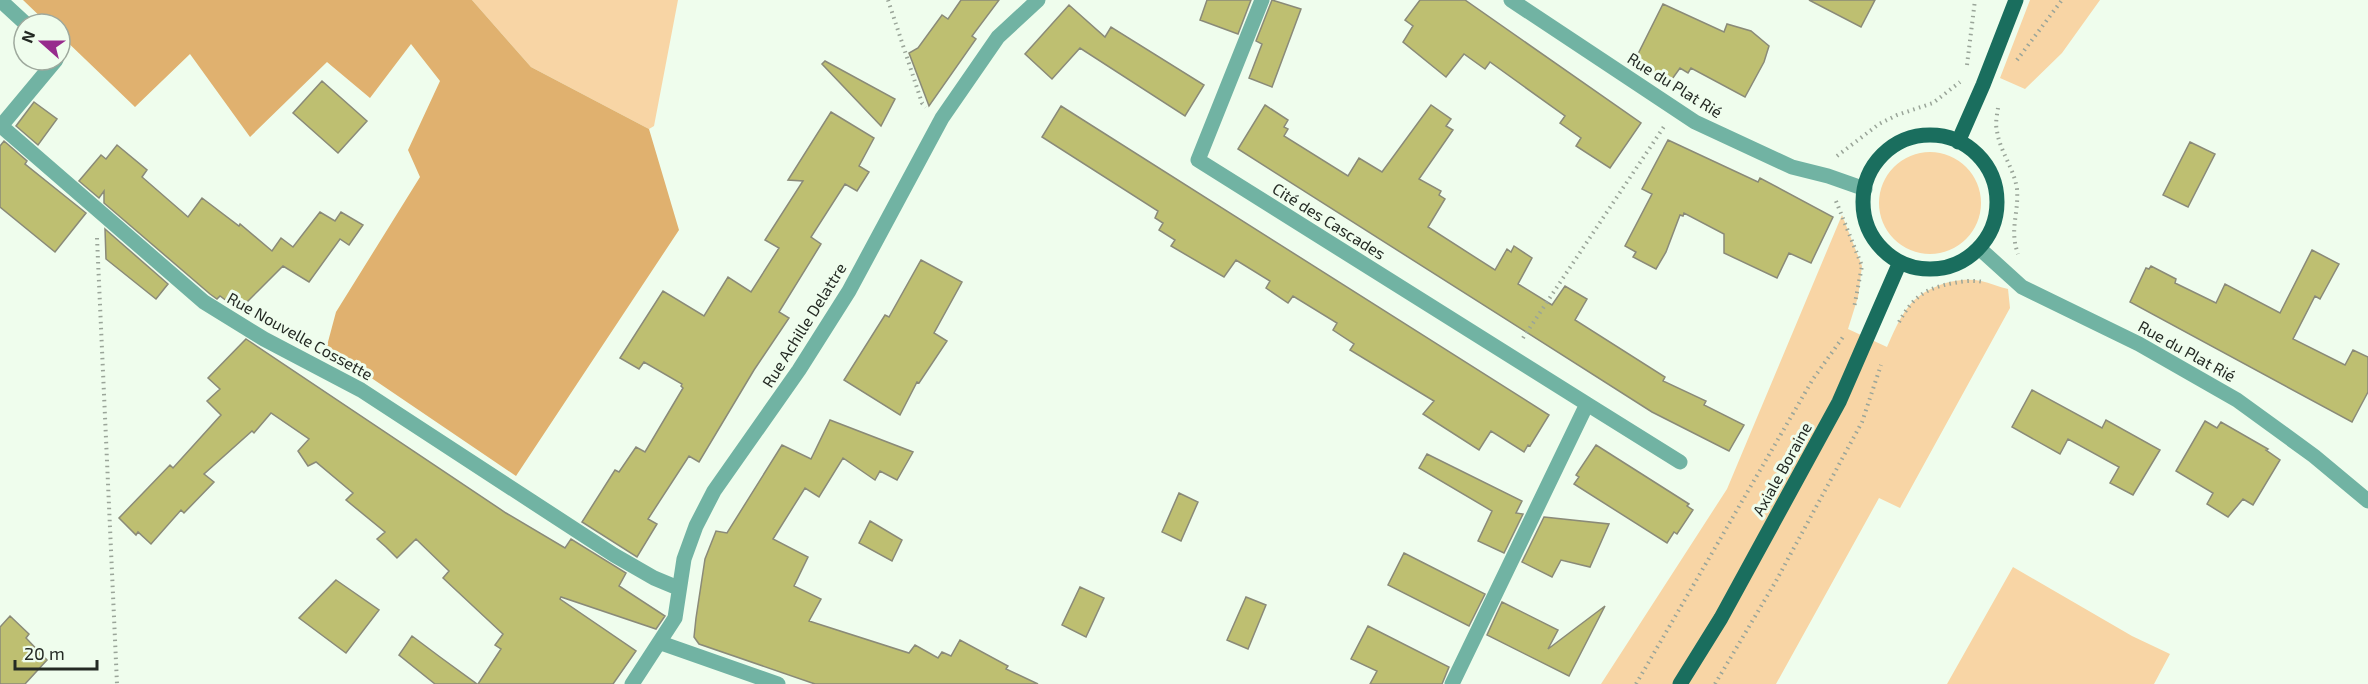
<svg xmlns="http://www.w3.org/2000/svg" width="2368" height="684" font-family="'Exo 2',sans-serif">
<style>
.green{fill:#f8d5a5}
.forest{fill:#e0b16f}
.building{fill:#bebf71;stroke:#8a8a78;stroke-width:1.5}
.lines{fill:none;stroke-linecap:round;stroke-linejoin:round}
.path{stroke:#9aa599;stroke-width:4;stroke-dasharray:1.5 4.5;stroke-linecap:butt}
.minor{stroke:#71b3a3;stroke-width:15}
.major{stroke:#1a6e5e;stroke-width:15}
.labels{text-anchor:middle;stroke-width:6;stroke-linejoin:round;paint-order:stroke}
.street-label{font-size:16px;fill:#242a24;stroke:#effded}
</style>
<rect width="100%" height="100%" fill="#effded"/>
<!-- green -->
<path class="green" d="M 472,0 L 678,0 L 654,126 L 649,129 L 531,67 Z
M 2030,0 L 2100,0 L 2062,53 L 2025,89 L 2000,78 Z
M1879 203a51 51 0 1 1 102 0a51 51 0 1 1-102 0Z
M 1842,215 L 1862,266 L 1858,297 L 1848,329 L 1887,347 C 1893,334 1899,318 1909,306 C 1924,287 1957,276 1981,281 C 1990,283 1999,287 2008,289 L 2010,308 L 1900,508 L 1879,498 L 1776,684 L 1601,684 L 1727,489 Z
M 2013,567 L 2132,636 L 2170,654 L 2154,684 L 1947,684 Z"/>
<!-- forest -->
<path class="forest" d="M 23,0 L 472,0 L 531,67 L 649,129 L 679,230 L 516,476 L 367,375 L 325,353 L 336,312 L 420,177 L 408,150 L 440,81 L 411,44 L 370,98 L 327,62 L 250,137 L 190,54 L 135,107 L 60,35 L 60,24 L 48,24 Z"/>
<!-- building -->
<path class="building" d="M 961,0 L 999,0 L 972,36 L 976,39 L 929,106 L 909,53 L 918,48 L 942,15 L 948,19 Z
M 1207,0 L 1251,0 L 1238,34 L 1200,20 Z
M 1272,0 L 1301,9 L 1272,87 L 1249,78 L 1262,44 L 1256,41 Z
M 1420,0 L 1465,0 L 1641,123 L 1610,168 L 1576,146 L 1581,138 L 1560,123 L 1565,116 L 1490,62 L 1485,69 L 1464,54 L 1446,77 L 1403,42 L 1413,26 L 1405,20 Z
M 1809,0 L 1875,0 L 1861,27 Z
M 1663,4 L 1724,32 L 1727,24 L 1751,31 L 1769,46 L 1764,62 L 1745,97 L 1691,68 L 1688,73 L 1680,68 L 1670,82 L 1634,62 Z
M 1069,5 L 1105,37 L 1111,27 L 1204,85 L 1185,116 L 1080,48 L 1052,79 L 1025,54 Z
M 825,61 L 895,99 L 881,126 L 822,64 Z
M 322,81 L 367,121 L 338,153 L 293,113 Z
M 34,102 L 57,119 L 38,145 L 16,126 Z
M 1265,105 L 1288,120 L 1284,127 L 1288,129 L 1284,136 L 1348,176 L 1359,158 L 1382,172 L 1431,105 L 1451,119 L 1446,126 L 1453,130 L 1419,179 L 1441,191 L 1439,195 L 1445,199 L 1428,227 L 1495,270 L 1507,249 L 1511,252 L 1514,246 L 1532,258 L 1518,284 L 1552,305 L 1565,286 L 1587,299 L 1575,320 L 1665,377 L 1663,381 L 1706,401 L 1704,405 L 1744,425 L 1729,451 L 1652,412 L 1238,149 Z
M 1061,106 L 1549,415 L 1530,446 L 1528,445 L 1524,452 L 1491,431 L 1479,450 L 1423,414 L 1434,401 L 1350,350 L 1354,344 L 1333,330 L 1337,323 L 1293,296 L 1288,303 L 1266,288 L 1270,281 L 1236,260 L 1224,277 L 1171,246 L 1175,240 L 1159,230 L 1163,223 L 1155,218 L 1158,211 L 1042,137 Z
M 831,112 L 874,138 L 859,166 L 869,172 L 857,191 L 845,184 L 811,237 L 821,244 L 779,312 L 789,318 L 754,370 L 699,462 L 689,456 L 648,519 L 657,524 L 637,557 L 582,522 L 615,470 L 619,472 L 636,447 L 645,452 L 683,388 L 681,386 L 682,384 L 644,362 L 639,369 L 620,358 L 663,291 L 704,316 L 728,277 L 751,292 L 779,248 L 765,240 L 803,181 L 788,180 Z
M 1668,140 L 1758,182 L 1760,178 L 1833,217 L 1811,263 L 1789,253 L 1777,278 L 1724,253 L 1724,234 L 1684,213 L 1683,216 L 1680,215 L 1666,252 L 1656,269 L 1633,257 L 1636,252 L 1625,246 L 1652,194 L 1642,189 Z
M 4,141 L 27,161 L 25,164 L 86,213 L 55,252 L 0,207 L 0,146 Z
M 2190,142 L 2215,154 L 2188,207 L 2163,195 Z
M 117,145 L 147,170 L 142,177 L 188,217 L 202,198 L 239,226 L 240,224 L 272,251 L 281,238 L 293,247 L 320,212 L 335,221 L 341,212 L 363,225 L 349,245 L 340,239 L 309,282 L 283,266 L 239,310 L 220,296 L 217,299 L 210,294 L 104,203 L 104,191 L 99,198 L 79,181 L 101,155 L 106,159 Z
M 105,229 L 168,284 L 156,299 L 106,259 Z
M 2312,250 L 2339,264 L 2320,299 L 2315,296 L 2293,339 L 2345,365 L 2353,350 L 2368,357 L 2368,392 L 2352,422 L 2130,302 L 2146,268 L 2149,269 L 2151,266 L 2176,279 L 2175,283 L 2216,303 L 2225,284 L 2280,313 Z
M 921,260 L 962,282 L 934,333 L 947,341 L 919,383 L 917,382 L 900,415 L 844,380 L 885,315 L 889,317 Z
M 246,339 L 506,513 L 565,548 L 571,539 L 626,573 L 619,586 L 665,616 L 656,629 L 561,597 L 560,599 L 636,651 L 613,684 L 478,684 L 501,649 L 495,645 L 503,634 L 443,578 L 449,571 L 416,539 L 397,558 L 386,547 L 377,539 L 385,532 L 346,500 L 353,493 L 316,462 L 308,466 L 298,451 L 309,439 L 271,413 L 254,433 L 252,431 L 204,474 L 214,482 L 184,513 L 181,510 L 151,544 L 138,532 L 136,535 L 119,518 L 170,465 L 173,468 L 221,415 L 207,401 L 220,389 L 208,378 Z
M 2032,390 L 2102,428 L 2106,420 L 2160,450 L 2133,495 L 2110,483 L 2119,467 L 2068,439 L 2060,454 L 2012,427 Z
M 830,420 L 913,452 L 897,480 L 880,471 L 875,480 L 843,458 L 819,497 L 805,488 L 773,539 L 808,557 L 794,586 L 821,599 L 809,621 L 909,653 L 915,645 L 938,658 L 942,652 L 951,656 L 960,640 L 1008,666 L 1006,669 L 1038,684 L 815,684 L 699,644 L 694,637 L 696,618 L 705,559 L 716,531 L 727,533 L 782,445 L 811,459 Z
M 2205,421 L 2217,428 L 2221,422 L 2268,449 L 2266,450 L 2280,460 L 2253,505 L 2243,499 L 2228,517 L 2207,504 L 2213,493 L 2176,471 Z
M 1596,445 L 1689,504 L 1687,506 L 1693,510 L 1677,534 L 1674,532 L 1667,543 L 1574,484 L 1579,477 L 1576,475 Z
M 1427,454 L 1522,501 L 1516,513 L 1523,514 L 1504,553 L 1478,541 L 1492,511 L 1419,468 Z
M 1179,493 L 1198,502 L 1181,541 L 1162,532 Z
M 1544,517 L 1609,524 L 1590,567 L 1561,560 L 1552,577 L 1522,562 Z
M 870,521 L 902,540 L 892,561 L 859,543 Z
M 1404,553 L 1485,594 L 1469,626 L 1388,585 Z
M 336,580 L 379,610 L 346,653 L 299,618 Z
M 1080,587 L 1104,598 L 1086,637 L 1062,625 Z
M 1246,597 L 1266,605 L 1248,649 L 1227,640 Z
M 1502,602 L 1558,630 L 1548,649 L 1605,606 L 1569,676 L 1487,635 Z
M 10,616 L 29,634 L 26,638 L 47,660 L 25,684 L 0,684 L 0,627 Z
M 1368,626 L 1449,667 L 1442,684 L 1370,684 L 1377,671 L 1351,659 Z
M 412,636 L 440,657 L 477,684 L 435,684 L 399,655 Z"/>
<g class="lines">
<!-- path -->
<path class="path" d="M 888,0 L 922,103 L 926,107
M 2017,60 L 2062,0
M 1967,65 L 1975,0
M 1998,108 C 1997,115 1995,124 1997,131 C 2000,152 2014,168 2017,189 C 2019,214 2009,229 2018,254
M 1837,156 L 1879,124 L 1897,115 L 1933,103 L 1960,82
M 1836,201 L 1862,266 L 1854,308
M 97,238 L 117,684
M 1899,322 C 1913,297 1925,288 1954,283 C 1963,281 1974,280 1983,282
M 1523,338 L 1665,125
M 1636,684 L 1813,379 L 1843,337
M 1715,684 L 1776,581 L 1862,422 L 1881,365"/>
<!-- minor -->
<path class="minor" d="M 0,0 L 26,24
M 1262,0 L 1198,160 L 1587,404 L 1452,684
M 1511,0 L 1695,122 L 1792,167 L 1828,176 L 1865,189
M 56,60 L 1,126 L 204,302 L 264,339 L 361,390 L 614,555 L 654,578 L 678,588
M 1979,248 L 2022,287 L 2139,344 L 2237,400 L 2314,456 L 2368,501
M 1587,404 L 1680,462
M 661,643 L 778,684
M 632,684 L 675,618 L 684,559 L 696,526 L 714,491 L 799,370 L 849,291 L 942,118 L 998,37 L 1038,0"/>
<!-- major -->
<path class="major" d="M1863 202a67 67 0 1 1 134 0a67 67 0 1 1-134 0Z
M 1958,142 L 1983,85 L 2016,0
M 1680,684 L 1721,618 L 1839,402 L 1900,262"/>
</g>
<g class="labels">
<!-- street labels -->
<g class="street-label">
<text transform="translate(1675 85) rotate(32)" y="6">Rue du Plat Rié</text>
<text transform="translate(1329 221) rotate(32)" y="6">Cité des Cascades</text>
<text transform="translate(804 325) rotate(-58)" y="6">Rue Achille Delattre</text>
<text transform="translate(300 336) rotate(29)" y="6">Rue Nouvelle Cossette</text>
<text transform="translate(2187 351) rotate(29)" y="6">Rue du Plat Rié</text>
<text transform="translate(1782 469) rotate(-61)" y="6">Axiale Boraine</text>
</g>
</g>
<!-- north arrow -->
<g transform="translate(42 42) rotate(291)"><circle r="28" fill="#effded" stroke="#9ea99d" stroke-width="1.5"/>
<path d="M0-4.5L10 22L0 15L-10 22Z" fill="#972b8d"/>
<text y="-9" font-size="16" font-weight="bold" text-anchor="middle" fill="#242a24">N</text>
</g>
<!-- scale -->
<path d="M15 660v9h82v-9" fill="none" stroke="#242a24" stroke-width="3"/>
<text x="24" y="660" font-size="18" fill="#242a24" stroke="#effded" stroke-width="4.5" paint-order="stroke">20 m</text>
</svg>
